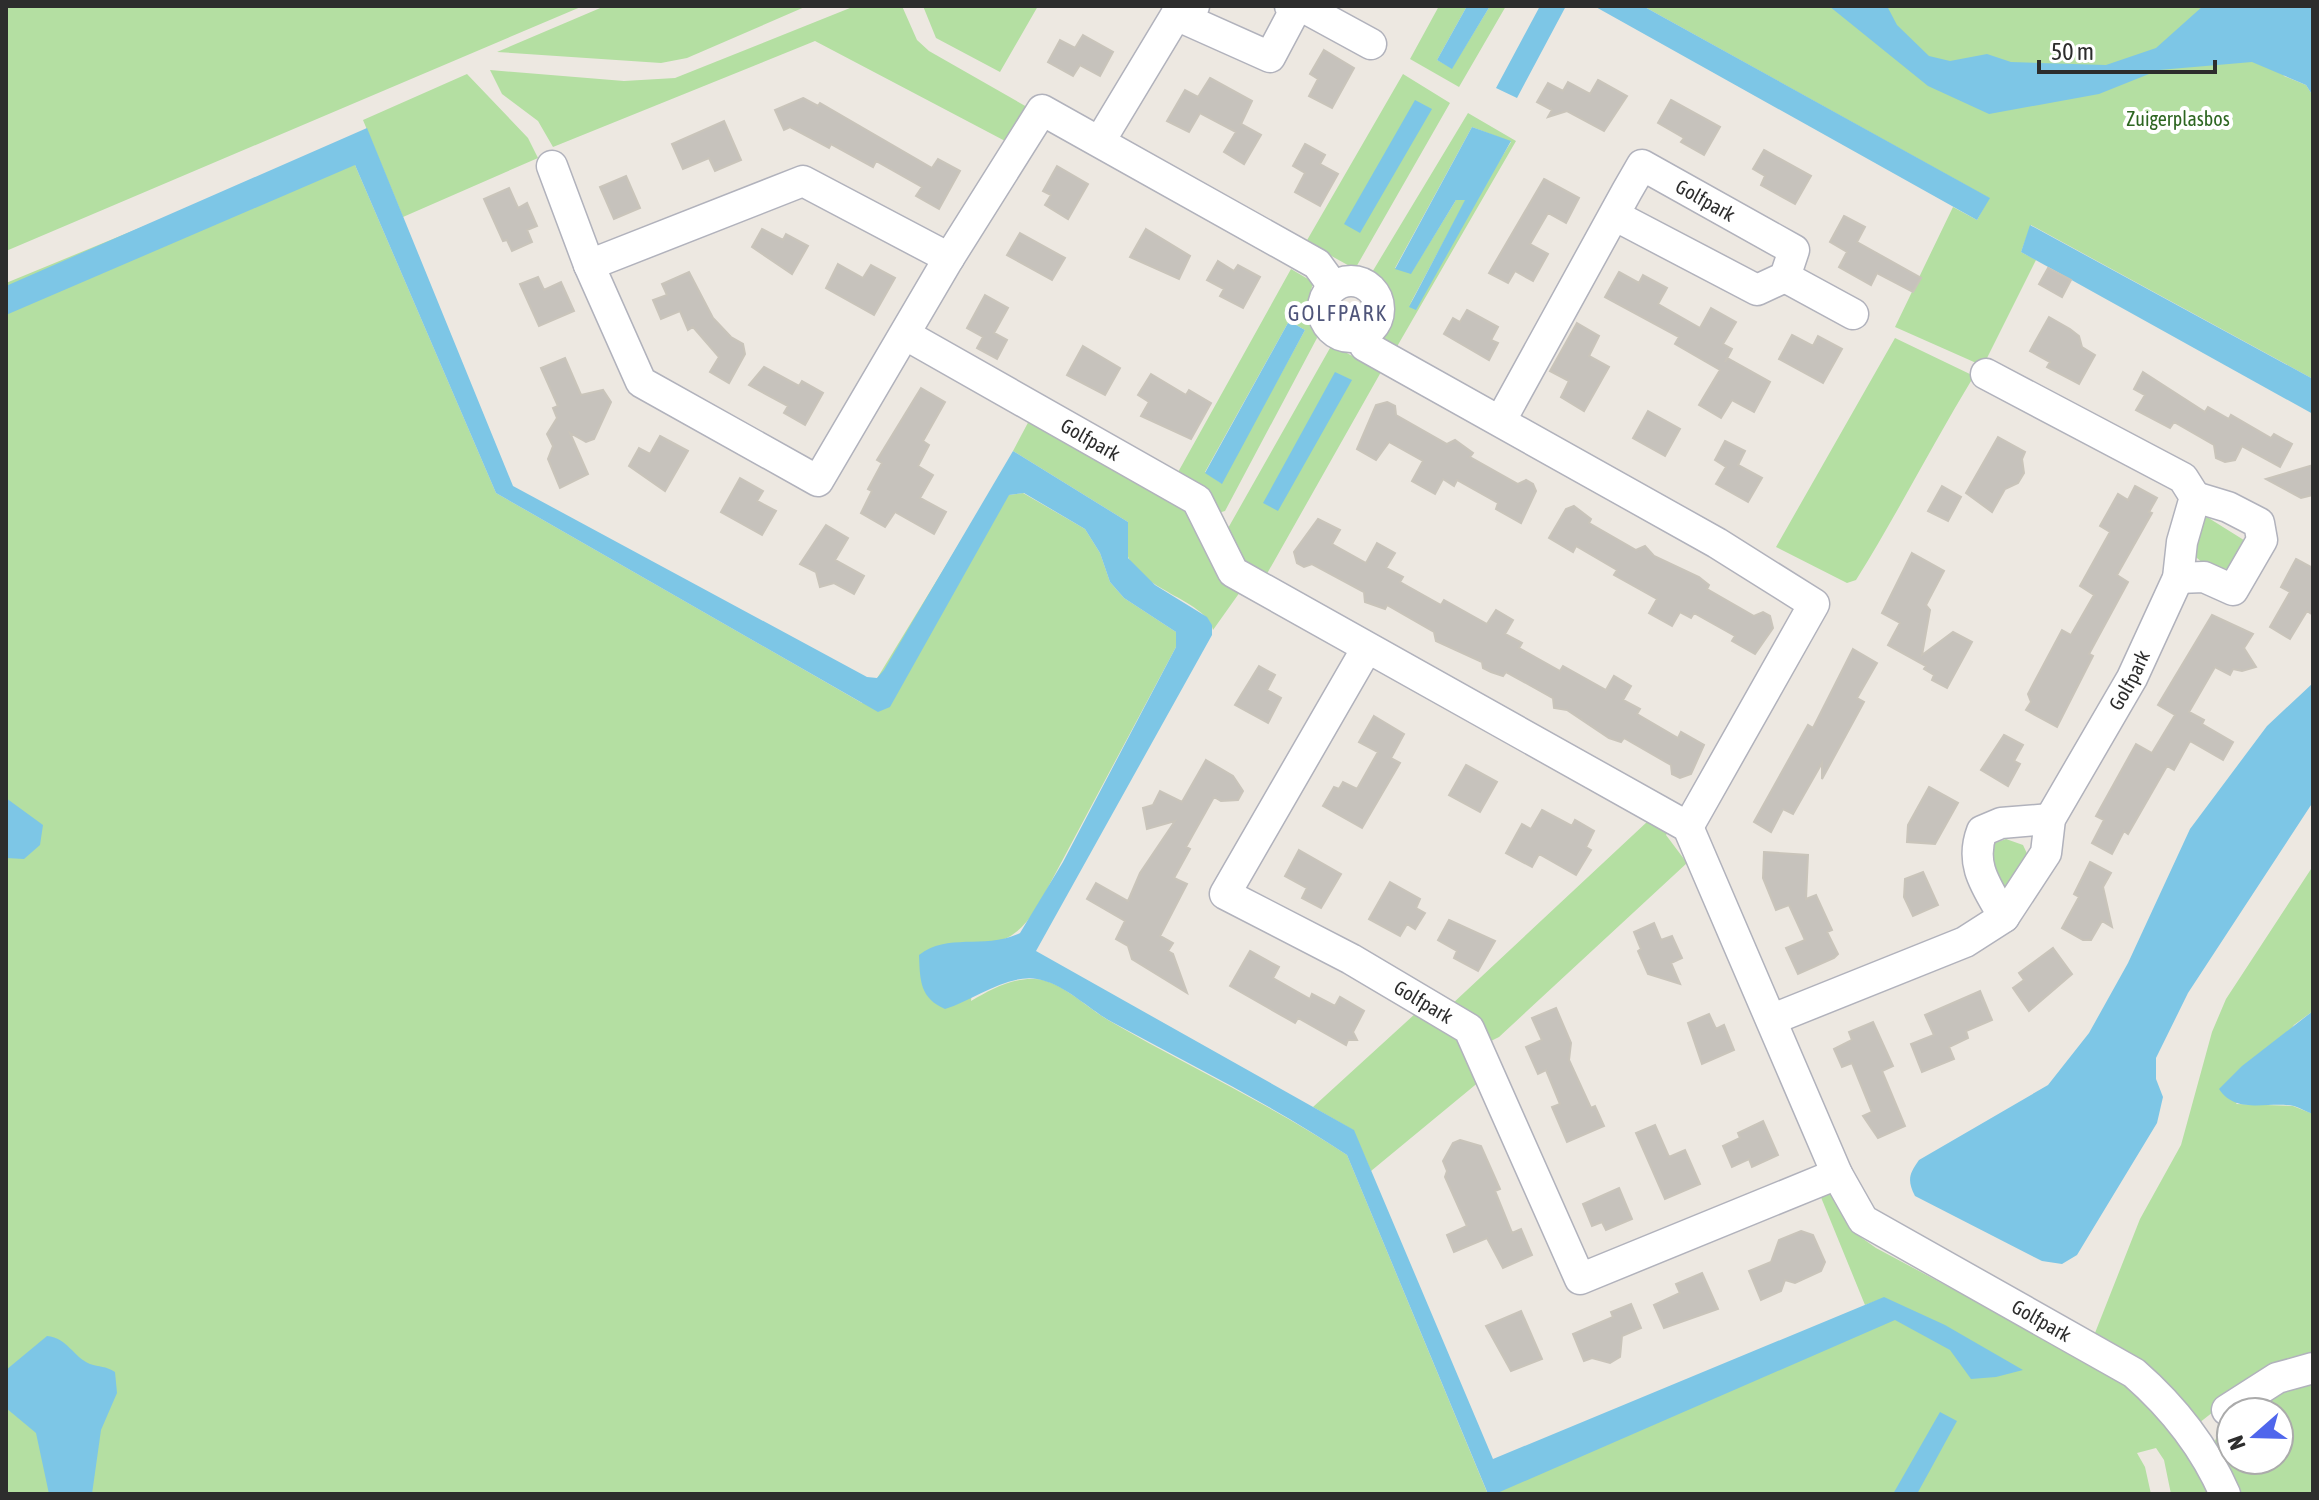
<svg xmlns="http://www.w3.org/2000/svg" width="2319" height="1500" font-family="'Asap Condensed',sans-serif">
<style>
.green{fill:#b4dfa2;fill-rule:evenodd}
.water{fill:#7dc6e6}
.building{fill:#c6c2bc;stroke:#c9c4ba;stroke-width:2}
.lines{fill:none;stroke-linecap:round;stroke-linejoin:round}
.minor-casing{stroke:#b1b2bc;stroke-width:33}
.minor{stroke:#fff;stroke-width:30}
.labels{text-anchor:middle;stroke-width:8;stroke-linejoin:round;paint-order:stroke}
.park-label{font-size:20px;fill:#2d6621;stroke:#fff}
.street-label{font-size:20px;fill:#2d2d2d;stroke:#fff}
.neighbourhood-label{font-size:22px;letter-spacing:2px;fill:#50567b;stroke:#fff}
</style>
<rect width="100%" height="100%" fill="#ede8e1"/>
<!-- green -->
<path class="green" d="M 6,6 L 583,6 L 6,251 Z
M 605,6 L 807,6 L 687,58 L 661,63 L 497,52 Z
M 855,6 L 902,6 L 917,40 L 929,51 L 1027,107 L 1007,142 L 815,41 L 553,147 L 538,121 L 502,94 L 490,70 L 624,81 L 675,78 Z
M 923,6 L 1038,6 L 1000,72 L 936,38 Z
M 1439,6 L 1467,6 L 1437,60 L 1452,68 L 1490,6 L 1506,6 L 1459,87 L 1410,59 Z
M 1643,6 L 2246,6 L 2284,76 L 2306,85 L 2313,96 L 2313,379 L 2031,225 L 2021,252 L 2036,260 L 1983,366 L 1895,327 L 1953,207 L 1977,220 L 1989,198 Z
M 467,74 L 528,138 L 538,158 L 403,217 L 363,120 Z
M 1403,74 L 1450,103 L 1355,269 L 1306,242 Z
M 1468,113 L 1516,141 L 1395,350 L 1377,341 C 1389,312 1390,299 1371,274 ZM 1472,127 L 1511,142 L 1409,306 L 1466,200 L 1456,200 L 1411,273 L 1395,268 Z
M 317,155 L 355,165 L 496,493 L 862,703 L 995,485 L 1009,495 L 1023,493 L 1085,529 L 1100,553 L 1110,582 L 1124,598 L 1176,632 L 1176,647 L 1037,908 C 1021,931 1007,945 977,943 L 971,1001 C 990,990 1011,978 1034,979 C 1059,979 1086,1007 1108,1020 C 1187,1066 1270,1104 1347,1155 L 1487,1492 L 1884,1298 L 1865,1305 L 1818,1190 C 1842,1190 1838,1213 1850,1227 C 1856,1235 1868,1242 1876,1248 L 2110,1373 L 2163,1415 L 2193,1459 L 2207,1494 L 2171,1494 L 2164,1460 L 2156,1448 L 2137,1453 L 2145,1467 L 2151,1494 L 6,1494 L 6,283 Z
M 1291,269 L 1313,282 L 1307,308 L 1317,338 L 1225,511 L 1218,513 L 1177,474 ZM 1289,321 L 1305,330 L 1221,483 L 1205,472 Z
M 1895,338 L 1974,376 C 1933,443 1898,513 1856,580 L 1847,583 L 1776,547 Z
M 1336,347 L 1381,372 L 1264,579 L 1238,559 L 1227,530 L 1330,348 Z
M 1031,417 L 1188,506 L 1240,592 L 1213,630 C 1209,603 1142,589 1129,559 C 1124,550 1128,532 1128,522 L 1013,451 Z
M 2207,517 L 2247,542 L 2229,569 C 2212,568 2201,565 2191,551 L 2201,520 Z
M 1648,821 L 1668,832 L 1666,835 L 1687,863 L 1499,1037 L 1487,1043 L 1451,1005 Z
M 2006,839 L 2023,845 L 2031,862 L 2009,900 L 1987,858 L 1995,843 Z
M 2313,866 L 2313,1011 L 2294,1025 L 2236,1104 L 2293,1106 L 2313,1114 L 2313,1359 L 2236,1394 L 2199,1423 L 2093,1338 L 2140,1219 L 2181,1145 L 2212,1032 L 2226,999 Z
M 1416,1013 L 1463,1041 L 1480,1081 L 1371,1171 L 1353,1130 L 1313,1107 Z
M 2313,1376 L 2313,1494 L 2237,1494 L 2213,1446 L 2220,1428 L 2231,1419 L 2231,1460 L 2279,1460 L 2279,1412 L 2240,1412 Z"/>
<!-- water -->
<path class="water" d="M 1467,6 L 1490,6 L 1452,69 L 1437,60 Z
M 1540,6 L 1566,6 L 1517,98 L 1496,88 Z
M 1594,6 L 1643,6 L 1990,198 L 1977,220 Z
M 1829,6 L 1887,6 L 1897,25 L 1929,56 L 1950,61 L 1987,54 L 2011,62 L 2106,65 L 2156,48 L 2203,6 L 2313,6 L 2313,96 L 2306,85 L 2252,62 L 2159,70 L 2099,94 L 1989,114 L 1928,86 Z
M 1415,100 L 1432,109 L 1360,233 L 1344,224 Z
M 1472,127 L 1511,141 L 1416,310 L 1409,307 L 1465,200 L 1456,200 L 1411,274 L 1395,269 Z
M 367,128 L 513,486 L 867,677 L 877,678 L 884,670 L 1013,451 L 1128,522 L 1128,558 L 1155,585 L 1207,617 L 1212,625 L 1212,635 L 1036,951 L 1354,1130 L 1493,1459 L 1884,1297 L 1945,1325 L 2023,1370 L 1996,1377 L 1971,1379 L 1950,1350 L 1895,1320 L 1495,1494 L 1488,1494 L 1347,1155 C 1272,1105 1191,1065 1112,1022 C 1088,1009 1065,984 1037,979 C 1007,974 974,1000 945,1009 C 920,998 920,981 919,955 C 948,932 984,950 1020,933 L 1063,862 L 1176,647 L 1176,632 L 1124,598 L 1110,582 L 1100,553 L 1085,529 L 1024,493 L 1009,495 L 890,707 L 878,712 L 496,493 L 355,165 L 6,315 L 6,286 Z
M 2030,225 L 2313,379 L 2313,414 L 2021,252 Z
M 1289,321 L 1305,330 L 1222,484 L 1205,473 Z
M 1335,372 L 1352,380 L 1278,511 L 1263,503 Z
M 2313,683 L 2313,802 L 2188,993 L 2156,1058 L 2156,1079 L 2163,1097 L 2157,1123 L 2077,1255 L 2062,1264 L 2042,1261 L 1915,1196 C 1907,1180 1909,1174 1919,1160 L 2048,1085 L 2089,1033 L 2128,963 L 2190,829 L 2267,726 Z
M 6,798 L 43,825 L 40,845 L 24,859 L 6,858 Z
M 2313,1011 L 2313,1114 C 2307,1112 2300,1108 2294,1106 C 2268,1101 2236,1115 2219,1089 L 2242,1066 Z
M 47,1336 C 68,1338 73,1357 90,1364 C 99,1367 106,1366 115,1372 L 117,1393 L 101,1430 L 92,1494 L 49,1494 L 36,1433 L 6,1408 L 6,1370 Z
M 1940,1412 L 1957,1421 L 1917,1494 L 1893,1494 Z"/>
<!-- building -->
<path class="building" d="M 1083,35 L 1113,52 L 1100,76 L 1080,65 L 1073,76 L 1048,62 L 1060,40 L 1075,48 Z
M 1324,50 L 1354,68 L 1332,108 L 1309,96 L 1318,79 L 1310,74 Z
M 1210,78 L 1252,101 L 1241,124 L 1261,135 L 1244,164 L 1224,152 L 1236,132 L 1200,113 L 1189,132 L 1167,121 L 1185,90 L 1198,97 Z
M 1598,80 L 1627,96 L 1604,131 L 1567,111 L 1548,117 L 1552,110 L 1537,102 L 1548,83 L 1563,91 L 1568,82 L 1590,94 Z
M 803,98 L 818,106 L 820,103 L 932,168 L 938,159 L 960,171 L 939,209 L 916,196 L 922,187 L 876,161 L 873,167 L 831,144 L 829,148 L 790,127 L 784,130 L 775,110 Z
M 1671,100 L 1720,127 L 1704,155 L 1681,142 L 1684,138 L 1658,123 Z
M 724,121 L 741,160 L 715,171 L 709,158 L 683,169 L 672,144 Z
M 1305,144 L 1325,155 L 1320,164 L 1338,174 L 1320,206 L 1295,192 L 1305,173 L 1293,166 Z
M 1764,150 L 1811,176 L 1795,204 L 1761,185 L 1765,176 L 1753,169 Z
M 1057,166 L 1088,184 L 1068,219 L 1045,205 L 1051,195 L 1043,191 Z
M 626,176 L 640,208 L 614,219 L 600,187 Z
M 1544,179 L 1579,198 L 1566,223 L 1548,213 L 1530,244 L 1548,254 L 1533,281 L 1515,271 L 1508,283 L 1489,273 Z
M 509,188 L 518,208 L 527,203 L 537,226 L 527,230 L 532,242 L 512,251 L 507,240 L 503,241 L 484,199 Z
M 1844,216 L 1865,227 L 1857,242 L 1921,278 L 1913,292 L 1877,273 L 1871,285 L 1839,267 L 1847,252 L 1830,242 Z
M 762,229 L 783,240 L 786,234 L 808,246 L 792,274 L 752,247 Z
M 1146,229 L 1190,256 L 1179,279 L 1130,257 Z
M 1020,233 L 1065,258 L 1052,280 L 1007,255 Z
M 1218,261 L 1234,271 L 1238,265 L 1260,277 L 1243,308 L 1220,296 L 1224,289 L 1207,280 Z
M 838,264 L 863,278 L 871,265 L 895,278 L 874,315 L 826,288 Z
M 2048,268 L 2071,280 L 2062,297 L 2039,284 Z
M 689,272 L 713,318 L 731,337 L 743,344 L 745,354 L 729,383 L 710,372 L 719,357 L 693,327 L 688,330 L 680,311 L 661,319 L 653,300 L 667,295 L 662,284 Z
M 1619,272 L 1639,283 L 1643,275 L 1667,288 L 1658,304 L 1700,328 L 1711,308 L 1736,322 L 1723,344 L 1732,349 L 1725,362 L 1727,358 L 1770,382 L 1754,412 L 1732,400 L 1721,418 L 1699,405 L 1720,370 L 1675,344 L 1679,337 L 1605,297 Z
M 538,277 L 544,290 L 561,282 L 574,311 L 539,326 L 520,284 Z
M 985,295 L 1008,308 L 994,333 L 1007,340 L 997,359 L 977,348 L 983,337 L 967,328 Z
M 1467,310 L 1498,327 L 1491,340 L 1498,343 L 1489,360 L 1444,334 L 1453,318 L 1460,322 Z
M 2049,317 L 2070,329 L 2079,336 L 2082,347 L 2095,355 L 2079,384 L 2047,367 L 2050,362 L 2030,351 Z
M 1577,323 L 1599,336 L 1589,356 L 1609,367 L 1584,411 L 1561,397 L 1569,381 L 1550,371 Z
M 1792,335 L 1813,346 L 1818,336 L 1842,349 L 1823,383 L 1779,359 Z
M 1083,346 L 1120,368 L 1105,395 L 1067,375 Z
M 565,358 L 581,395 L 603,390 L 611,402 L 594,439 L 586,442 L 570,433 L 588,474 L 560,488 L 548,459 L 553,446 L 547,434 L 557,418 L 553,408 L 558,406 L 541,368 Z
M 764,367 L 799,386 L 802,381 L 823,393 L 805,425 L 784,413 L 788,406 L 749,385 Z
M 2143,372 L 2205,412 L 2208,407 L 2229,419 L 2231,415 L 2271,438 L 2274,434 L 2292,444 L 2280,467 L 2242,446 L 2235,460 L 2225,462 L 2216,458 L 2214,445 L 2174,422 L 2170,428 L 2136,410 L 2145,395 L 2134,389 Z
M 1151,374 L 1186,395 L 1189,390 L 1211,403 L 1191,439 L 1141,416 L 1149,402 L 1138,395 Z
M 921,388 L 945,402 L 923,441 L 929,445 L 918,466 L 933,475 L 920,498 L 946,512 L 934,534 L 895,512 L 885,527 L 861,513 L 872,491 L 868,489 L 882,463 L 877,460 Z
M 1387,402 L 1395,406 L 1396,415 L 1447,444 L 1455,440 L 1473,453 L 1470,457 L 1518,484 L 1526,480 L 1533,484 L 1536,491 L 1521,523 L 1496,509 L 1498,503 L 1457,480 L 1454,486 L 1443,479 L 1435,494 L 1412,481 L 1423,461 L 1389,442 L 1376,460 L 1357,449 L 1376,405 Z
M 1648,411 L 1680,429 L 1665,456 L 1633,438 Z
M 660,436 L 688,451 L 665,491 L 629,466 L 639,448 L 650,454 Z
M 1998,437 L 2025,452 L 2022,459 L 2024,473 L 2018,483 L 2005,489 L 1992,512 L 1966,493 Z
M 1725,441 L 1745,451 L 1738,465 L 1762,478 L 1748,502 L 1716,484 L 1726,467 L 1715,460 Z
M 2313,465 L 2313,495 L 2301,498 L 2266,479 Z
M 740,478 L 763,491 L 757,501 L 776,511 L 762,535 L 721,512 Z
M 1942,486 L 1961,497 L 1948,521 L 1928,511 Z
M 2135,486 L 2157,498 L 2149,512 L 2152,513 L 2117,575 L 2128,582 L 2089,654 L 2093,656 L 2057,727 L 2026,710 L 2031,702 L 2028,694 L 2062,630 L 2071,635 L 2094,595 L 2080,586 L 2110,532 L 2100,526 L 2118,494 L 2128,500 Z
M 1574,506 L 1591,519 L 1589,523 L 1636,550 L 1645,546 L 1654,556 L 1699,577 L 1709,585 L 1707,589 L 1754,616 L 1763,612 L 1770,616 L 1773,628 L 1755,654 L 1732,641 L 1735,636 L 1694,613 L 1691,618 L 1680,612 L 1672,626 L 1649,613 L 1657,599 L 1614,575 L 1617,570 L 1576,546 L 1573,552 L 1549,538 L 1566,509 Z
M 1318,519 L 1340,530 L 1332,544 L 1366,563 L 1377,543 L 1395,553 L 1386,568 L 1403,577 L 1400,582 L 1441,605 L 1444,600 L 1487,624 L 1496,610 L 1513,620 L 1505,634 L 1522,643 L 1519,648 L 1560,671 L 1563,666 L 1606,690 L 1614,676 L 1631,686 L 1623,700 L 1640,709 L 1637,714 L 1678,738 L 1681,732 L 1704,745 L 1691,774 L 1680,778 L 1672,774 L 1671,765 L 1624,738 L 1621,742 L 1609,738 L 1567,710 L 1554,708 L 1553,698 L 1506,672 L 1503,676 L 1491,672 L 1483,668 L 1482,662 L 1436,641 L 1434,632 L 1387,605 L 1385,609 L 1365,602 L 1364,592 L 1312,564 L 1304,567 L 1297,563 L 1294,552 Z
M 826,525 L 848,538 L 835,560 L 864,576 L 854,594 L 834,583 L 820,587 L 816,572 L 800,564 Z
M 1912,553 L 1944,571 L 1926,605 L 1930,610 L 1922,655 L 1953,632 L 1972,642 L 1947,688 L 1932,680 L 1934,675 L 1924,669 L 1926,666 L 1888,645 L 1900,623 L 1882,613 Z
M 2296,559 L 2313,568 L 2313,615 L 2307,611 L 2290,639 L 2270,627 L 2290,592 L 2281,587 Z
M 2212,615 L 2253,634 L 2244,648 L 2256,667 L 2242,671 L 2233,669 L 2230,675 L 2215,667 L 2189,712 L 2204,720 L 2202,724 L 2233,742 L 2223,760 L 2190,741 L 2174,770 L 2167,766 L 2128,834 L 2124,831 L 2112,854 L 2092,843 L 2104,820 L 2096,816 L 2136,744 L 2152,753 L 2175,715 L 2158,705 Z
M 1853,649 L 1877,663 L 1857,698 L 1864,702 L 1822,779 L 1822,763 L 1793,814 L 1783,809 L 1771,832 L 1754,822 L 1808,725 L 1813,728 Z
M 1259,666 L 1275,675 L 1267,690 L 1281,698 L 1268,723 L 1235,705 Z
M 1374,716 L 1404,734 L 1391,758 L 1400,763 L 1362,828 L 1323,806 L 1334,787 L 1339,789 L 1343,782 L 1357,789 L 1378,752 L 1359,742 Z
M 2004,735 L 2023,745 L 2014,761 L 2020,764 L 2008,786 L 1981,770 Z
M 1206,760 L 1233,776 L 1243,791 L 1238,800 L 1221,801 L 1214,797 L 1186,847 L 1190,849 L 1174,878 L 1187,884 L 1160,936 L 1173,943 L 1168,951 L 1173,954 L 1187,993 L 1132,959 L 1128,946 L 1116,939 L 1125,921 L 1087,899 L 1096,883 L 1128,901 L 1140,873 L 1175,821 L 1147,829 L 1143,808 L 1153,805 L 1160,791 L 1182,802 Z
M 1466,765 L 1497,782 L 1480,812 L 1449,795 Z
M 1929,787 L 1958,803 L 1935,844 L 1907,842 L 1908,825 Z
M 1542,810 L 1572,826 L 1575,820 L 1594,831 L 1586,847 L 1591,850 L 1576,875 L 1539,854 L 1532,867 L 1506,853 L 1522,824 L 1531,829 Z
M 1299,850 L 1341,874 L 1321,908 L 1302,898 L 1307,888 L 1285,876 Z
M 1764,852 L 1808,855 L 1806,899 L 1816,895 L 1832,930 L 1827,932 L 1838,954 L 1834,958 L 1798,974 L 1786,948 L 1805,940 L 1789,905 L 1776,910 L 1763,878 Z
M 2090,862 L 2111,873 L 2103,887 L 2112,927 L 2102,921 L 2091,940 L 2083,940 L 2062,928 L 2079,897 L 2074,894 Z
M 1923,872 L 1938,905 L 1913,916 L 1904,897 L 1905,879 Z
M 1390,882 L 1420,899 L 1416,908 L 1425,913 L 1415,929 L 1407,924 L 1400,936 L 1369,919 Z
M 1449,920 L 1495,941 L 1478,971 L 1454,958 L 1457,951 L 1438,940 Z
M 1654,923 L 1661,940 L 1672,936 L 1682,958 L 1671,963 L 1680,984 L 1648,974 L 1638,951 L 1641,949 L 1634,932 Z
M 2053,948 L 2072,974 L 2029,1011 L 2013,988 L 2024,980 L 2019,973 Z
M 1250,951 L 1279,967 L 1273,978 L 1310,999 L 1312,994 L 1335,1006 L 1340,997 L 1364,1011 L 1353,1032 L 1357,1040 L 1348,1040 L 1346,1045 L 1298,1018 L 1295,1023 L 1230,986 Z
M 1980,991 L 1992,1020 L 1966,1031 L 1968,1038 L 1949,1047 L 1954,1059 L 1922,1072 L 1911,1044 L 1934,1035 L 1925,1015 Z
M 1556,1008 L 1571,1043 L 1569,1060 L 1591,1108 L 1595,1106 L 1604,1126 L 1567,1142 L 1552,1107 L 1560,1104 L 1546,1070 L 1538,1074 L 1526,1047 L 1542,1040 L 1532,1018 Z
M 1709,1014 L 1716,1029 L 1724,1025 L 1734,1050 L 1702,1064 L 1688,1023 Z
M 1873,1022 L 1893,1066 L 1882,1071 L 1905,1126 L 1878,1138 L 1863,1116 L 1872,1112 L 1852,1063 L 1842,1067 L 1834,1049 L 1852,1040 L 1849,1032 Z
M 1763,1121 L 1778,1155 L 1752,1167 L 1749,1159 L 1732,1167 L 1723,1146 L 1740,1138 L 1738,1133 Z
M 1655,1125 L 1669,1157 L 1685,1150 L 1700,1184 L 1665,1199 L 1636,1133 Z
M 1460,1140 L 1481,1146 L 1500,1189 L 1495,1191 L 1512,1233 L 1521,1229 L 1532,1255 L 1503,1268 L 1487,1238 L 1454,1252 L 1447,1235 L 1467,1226 L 1445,1177 L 1447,1171 L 1443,1161 L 1453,1143 Z
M 1619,1188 L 1632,1219 L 1606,1230 L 1602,1222 L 1592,1226 L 1583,1204 Z
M 1801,1231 L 1813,1235 L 1825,1262 L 1821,1271 L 1795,1283 L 1785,1280 L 1781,1291 L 1761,1300 L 1749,1271 L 1771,1262 L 1779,1240 Z
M 1702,1273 L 1718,1309 L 1664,1328 L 1654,1305 L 1680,1293 L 1676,1284 Z
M 1631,1304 L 1641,1328 L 1622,1336 L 1620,1357 L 1610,1363 L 1592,1358 L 1584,1361 L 1573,1334 L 1613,1317 L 1611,1312 Z
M 1521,1311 L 1542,1359 L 1511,1371 L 1486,1326 Z"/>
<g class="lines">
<!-- minor casing -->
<g class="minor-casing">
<g id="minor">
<path d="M 1290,6 L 1305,8 L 1371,44"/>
<path d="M 1176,15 L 1270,57 L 1296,8"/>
<path d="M 1100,141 L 1176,15 L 1194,6"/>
<path d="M 552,166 L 589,265 L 641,382 L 818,481 L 949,258 L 1042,110 L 1317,264 L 1333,286"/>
<path d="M 589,265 L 803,181 L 949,258"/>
<path d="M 1785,277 L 1853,314"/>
<circle cx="1351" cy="309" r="28"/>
<path id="s1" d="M 906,335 L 1197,500 L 1233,572 L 1688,827 L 1837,1174 L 1863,1220 L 2134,1373 C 2173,1407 2204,1446 2225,1494"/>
<path d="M 1362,336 L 1365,346 L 1717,543 L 1814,604 L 1688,827"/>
<path id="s2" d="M 1501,420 L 1627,191 L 1642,165 L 1794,250 L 1785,277 L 1757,290 L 1614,215"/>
<path d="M 2178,578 L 2204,577 L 2233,590 L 2262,540 L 2259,523 L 2228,507 L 2195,497"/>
<path id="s3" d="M 1367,648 L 1225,894 L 1351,959 L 1469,1029 L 1580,1279 L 1837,1174"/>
<path d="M 2004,917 C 1987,887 1969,865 1982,831 L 2001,823 L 2050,819"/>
<path id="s4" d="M 1773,1019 L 1965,942 L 2004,917 L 2046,853 L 2050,819 L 2132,678 L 2178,578 L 2182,542 L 2195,497 L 2183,478 L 1986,374"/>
<path d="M 2227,1410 L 2277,1378 L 2313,1368"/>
</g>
</g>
<!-- minor -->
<use href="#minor" class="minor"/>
</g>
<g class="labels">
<!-- park labels -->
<g class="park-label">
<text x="2178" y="126">Zuigerplasbos</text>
</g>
<!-- street labels -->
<g class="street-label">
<text dy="7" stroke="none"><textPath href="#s2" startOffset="364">Golfpark</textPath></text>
<text dy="7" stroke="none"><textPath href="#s1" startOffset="212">Golfpark</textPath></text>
<text dy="7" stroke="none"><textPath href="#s4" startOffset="524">Golfpark</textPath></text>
<text dy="7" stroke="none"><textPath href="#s3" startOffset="510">Golfpark</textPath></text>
<text dy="7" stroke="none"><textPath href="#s1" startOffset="1572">Golfpark</textPath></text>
</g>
<!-- neighbourhood labels -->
<g class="neighbourhood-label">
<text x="1338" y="321">GOLFPARK</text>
</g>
</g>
<!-- border -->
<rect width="2319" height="1500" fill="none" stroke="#2d2d2d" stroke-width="16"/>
<!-- north arrow -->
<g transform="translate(2255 1436) rotate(250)"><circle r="38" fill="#ffffff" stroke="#ababab" stroke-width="2"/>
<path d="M0-6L14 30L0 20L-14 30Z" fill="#4f66ec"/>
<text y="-12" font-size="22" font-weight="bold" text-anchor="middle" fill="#2d2d2d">N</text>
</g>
<!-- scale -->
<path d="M2039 60v12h176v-12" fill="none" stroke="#2d2d2d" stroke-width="4"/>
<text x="2051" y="60" font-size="24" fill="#2d2d2d" stroke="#ffffff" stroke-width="6" paint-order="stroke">50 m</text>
</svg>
